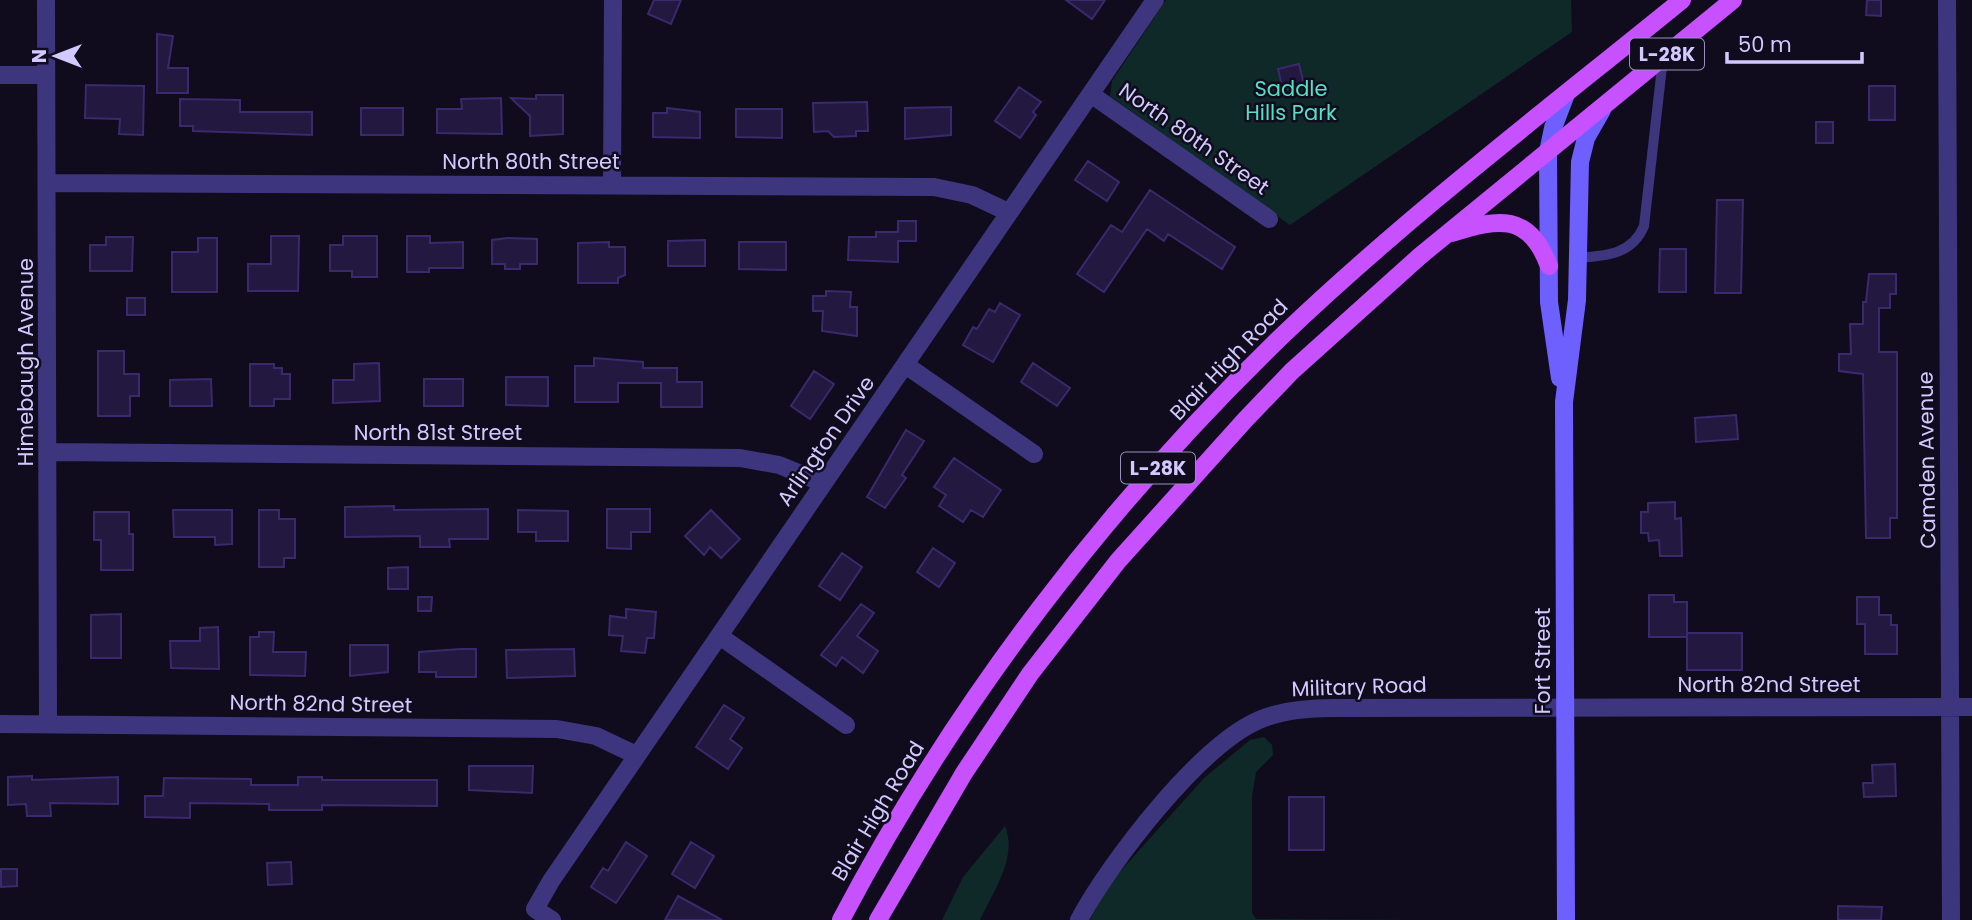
<svg xmlns="http://www.w3.org/2000/svg" width="1972" height="920" viewBox="0 0 1972 920" font-family="Poppins,sans-serif">
	<style>
		.green { fill: #0f2828 }
		.building { fill: #221840; stroke: #3a296c; stroke-width: 2 }
		.lines { fill: none; stroke-linecap: round; stroke-linejoin: round }
		.service { stroke: #3d367e; stroke-width: 10 }
		.minor { stroke: #3d367e; stroke-width: 18 }
		.secondary { stroke: #6d60ff; stroke-width: 18 }
		.primary { stroke: #c750ff; stroke-width: 18 }
		.labels { text-anchor: middle; stroke-width: 5; stroke-linejoin: round; paint-order: stroke }
		.shield { fill: #100c1e; stroke: #9890bc; stroke-width: 2 }
		.shield-label { font-size: 19px; font-weight: bold; fill: #d2c9ff }
		.park-label { font-size: 21px; fill: #54e0c4; stroke: #100c1e }
		.street-label { font-size: 21px; fill: #d2c9ff; stroke: #100c1e }
	</style>
	<rect width="100%" height="100%" fill="#100c1e"/>
	<path class="green" d="M1166 0H1571L1572 32 1290 225 1110 96 1112 81Z
		M1264 737 1272 745 1273 755 1256 772 1252 797V913L1256 919 1416 920H1090L1108 885 1204 778 1250 740Z
		M1005 826C1018 857 993 892 980 920H942L963 877Z"/>
	<path class="building" d="M654 0H681L671 24 648 14Z
		M1066 0H1105L1092 19Z
		M1867 0H1881V16L1866 15Z
		M157 34 173 36 168 68H188V93H157Z
		M1299 64 1304 85 1283 90 1278 69Z
		M86 85 144 86 143 135 119 134 120 119 85 118Z
		M1869 86H1895V120H1869Z
		M1019 87 1041 102 1033 112 1036 115 1020 138 995 121Z
		M536 95H563V134L530 136V116L511 98 536 99Z
		M501 98 502 134 437 133V109H462L461 99Z
		M180 99 240 100V112H312V135L193 131V126H180Z
		M867 102 868 131H856V136L834 137 828 131 814 132 813 103Z
		M951 107V135L905 139V108Z
		M361 108H403V135H361Z
		M667 108 700 112V138L653 137V113H667Z
		M736 109H782V138L736 137Z
		M1816 122H1833V143H1816Z
		M1088 161 1119 182 1107 201 1075 180Z
		M1150 190 1235 247 1222 269 1168 234 1164 241 1147 229 1104 292 1077 274 1111 225 1122 232Z
		M1717 200H1743L1741 293H1715Z
		M898 221H916V241H898V262L848 260 849 237H876V232H898Z
		M271 236H299L298 291H248V264H271Z
		M343 236H377V277H352V271H330V245H343Z
		M407 236H430V243L463 242V268H429V272H407Z
		M106 237H133L132 271H90V245H106Z
		M198 238H217V292H172V252H198Z
		M508 238 537 239V264H520V269H505V264H492V240Z
		M705 240V266H668V241Z
		M609 242V247H625V275L618 278V283H578V243Z
		M739 242H786V270L739 269Z
		M1660 249H1686V292H1659Z
		M1869 274H1896V294H1890V308H1879V352H1897V518H1890V538H1866L1863 374 1839 371V354H1851L1850 324H1863V302H1866Z
		M826 291 851 292 850 307H857V336L822 331 823 311H813V296H826Z
		M127 298H145V315H127Z
		M1000 303 1020 315 993 362 963 345 973 327 977 329 989 309 995 312Z
		M98 351H124V374H139V396H130V416H98Z
		M594 358 643 362V368H677V382H702V407H661V383H618V402H575V366H594Z
		M379 363 380 401 333 403V380H354V364Z
		M1033 363 1070 388 1057 406 1021 382Z
		M250 364H274V368H282V374H290V399H274V406H250Z
		M814 371 834 384 810 419 791 406Z
		M506 377H548V406L506 405Z
		M211 379 212 406H170V380Z
		M424 379H463V406H424Z
		M1736 415 1738 439 1696 442 1695 418Z
		M906 430 924 441 902 475 906 478 885 508 867 497Z
		M954 458 1001 490 983 517 971 510 963 522 939 506 946 495 934 487Z
		M1675 502V519L1681 518 1682 556H1660L1659 540 1649 541 1648 533H1641V512H1648V503Z
		M394 506V510L488 509V539H449L450 547H420V536L345 537V507Z
		M607 509H650V532H631V549L607 548Z
		M173 510H232V544L215 545V537H174Z
		M259 510H279V519H295V558H284V567H259Z
		M518 510 568 511V541H536V532H518Z
		M711 510 740 539 721 558 710 547 704 555 685 536Z
		M94 512H129V534H133V570H101V540H94Z
		M933 548 955 563 939 587 917 572Z
		M842 553 862 567 840 600 819 586Z
		M408 567V589H388V568Z
		M1649 595H1674V602H1687V637H1649Z
		M418 597H432L431 611H418Z
		M1857 597H1879V615H1891V625H1897V654H1865V624H1857Z
		M861 604 874 613 857 636 878 651 863 673 842 657 836 666 821 655Z
		M626 609 656 612 654 638H647L645 653 621 651 623 636 609 635 610 616 626 618Z
		M121 614V658H91V615Z
		M218 627 219 669 171 668 170 641H200V628Z
		M259 632H274L273 652H306L305 676 250 675V637H259Z
		M1687 633H1742V670H1687Z
		M350 645H388V672L350 676Z
		M461 649H476V677H436V672H419V652Z
		M574 649 575 676 507 678 506 650Z
		M724 705 744 718 730 739 742 748 728 769 696 747Z
		M1895 764 1896 796 1864 797 1863 783H1873L1872 765Z
		M469 766H533L532 793 469 790Z
		M32 776V780L118 777V804L50 803 51 816H27L26 804 8 805V777Z
		M298 777H322V780H437V806L322 805V810H269V804L190 803V818L145 817V796H163L164 778 251 779V785H298Z
		M1289 797H1324V850H1289Z
		M626 842 647 856 616 903 591 887 603 868 608 871Z
		M691 842 714 856 695 888 672 874Z
		M291 862 292 884 268 885 267 863Z
		M1 869H17V886L1 887Z
		M678 896 722 920H665Z
		M1838 906 1882 907 1881 920H1838Z"/>
	<g class="lines">
		<path class="service" d="M1577 258C1605 256 1632 255 1644 226L1663 58"/>
		<path class="minor" d="M46 0 48 724
			M1947 0 1951 920
			M0 75H46
			M1092 95 1269 219
			M48 183 934 187 972 195 1008 212
			M612 185 613 0
			M907 366 1034 454
			M49 452 740 458 779 465 823 483
			M721 637 846 725
			M0 724 557 729 596 736 636 755
			M552 920 535 909 551 881 1155 0
			M1079 920C1110 862 1199 746 1259 720 1282 710 1308 708 1333 708L1972 707"/>
		<path class="secondary" d="M1560 378 1549 302 1548 152 1553 128 1566 94
			M1566 920 1564 402 1577 300 1580 162 1586 138 1602 110"/>
		<path class="primary" d="M1452 233C1499 218 1529 213 1549 266
			M841 920C955 703 1108 503 1285 333 1410 214 1548 109 1682 0
			M878 920 964 773 1030 674 1118 561 1245 420 1292 371 1420 256 1733 0"/>
	</g>
	<g class="labels">
		<g class="shield">
			<rect x="1630" y="38.5" width="74" height="31" rx="5"/>
			<rect x="1121" y="452.5" width="74" height="31" rx="5"/>
		</g>
		<g class="shield-label">
			<text x="1667" y="61">L-28K</text>
			<text x="1158" y="475">L-28K</text>
		</g>
		<g class="park-label">
			<text x="1291" y="96">Saddle<tspan x="1291" dy="24">Hills Park</tspan></text>
		</g>
		<g class="street-label">
			<text transform="translate(1194 139) rotate(35)" y="7">North 80th Street</text>
			<text x="531" y="169">North 80th Street</text>
			<text transform="translate(1229 360) rotate(-46)" y="7">Blair High Road</text>
			<text transform="translate(26 362) rotate(-90)" y="7">Himebaugh Avenue</text>
			<text x="438" y="440">North 81st Street</text>
			<text transform="translate(826 441) rotate(-55)" y="7">Arlington Drive</text>
			<text transform="translate(1927 460) rotate(-91)" y="7">Camden Avenue</text>
			<text transform="translate(1543 661) rotate(-90)" y="7">Fort Street</text>
			<text x="1769" y="692">North 82nd Street</text>
			<text transform="translate(1359 687) rotate(-2)" y="7">Military Road</text>
			<text transform="translate(321 704) rotate(1)" y="7">North 82nd Street</text>
			<text transform="translate(878 811) rotate(-59)" y="7">Blair High Road</text>
		</g>
	</g>
	<g transform="translate(56 56) rotate(270)" stroke="#100c1e" stroke-width="5" paint-order="stroke">
	<path d="M0-5L12 26L0 18L-12 26Z" fill="#d2c9ff"/>
	<text y="-10" font-size="19" font-weight="bold" text-anchor="middle" fill="#d2c9ff">N</text>
	</g>
	<path d="M1727 52v10h135v-10" fill="none" stroke="#d2c9ff" stroke-width="3.5"/>
	<text x="1738" y="52" font-size="21" fill="#d2c9ff" stroke="#100c1e" stroke-width="5" paint-order="stroke">50 m</text>
</svg>
